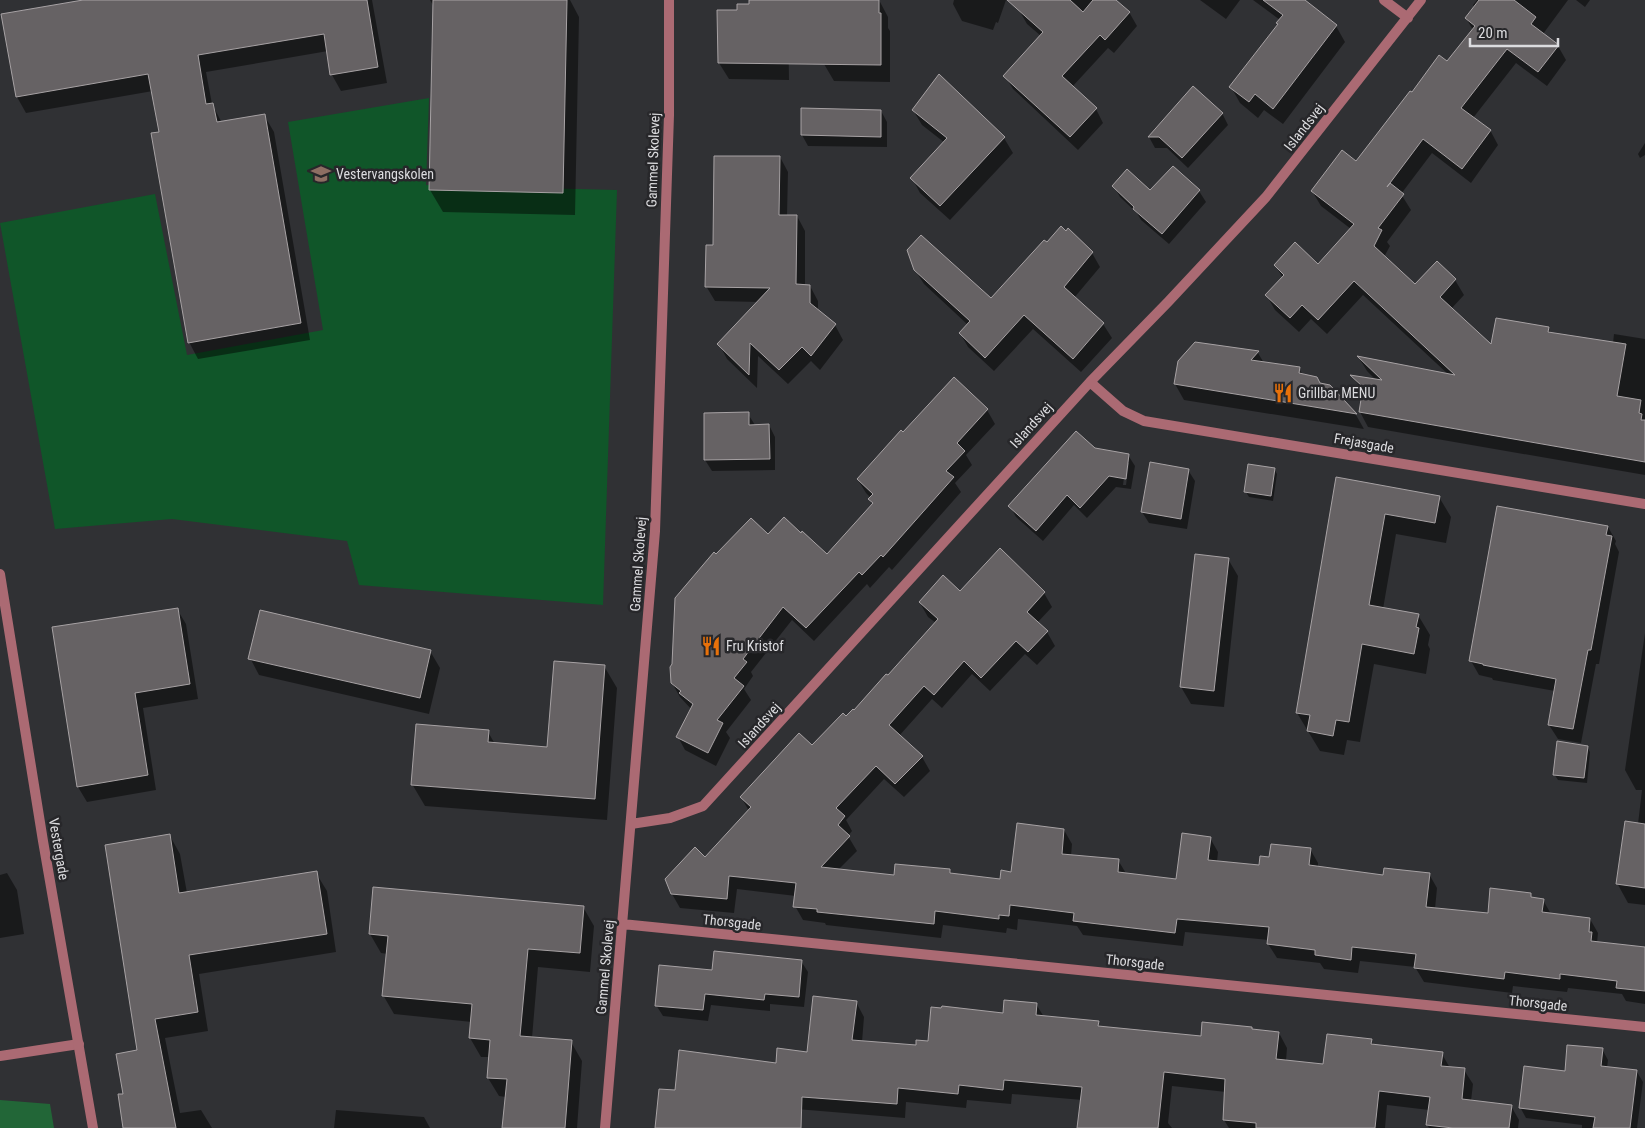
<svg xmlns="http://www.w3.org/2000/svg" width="1645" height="1128" viewBox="0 0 1645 1128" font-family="'Roboto Condensed',sans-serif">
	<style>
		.green { fill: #105629 }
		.forest { fill: #226637 }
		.shadow { fill: #0007; fill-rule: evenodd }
		.building { fill: #666264; stroke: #a7a2a4 }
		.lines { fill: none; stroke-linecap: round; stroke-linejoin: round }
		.service { stroke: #ab6a73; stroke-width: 10 }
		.minor { stroke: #ab6a73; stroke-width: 10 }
		.tertiary { stroke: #ab6a73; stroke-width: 10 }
		.labels { text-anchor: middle; stroke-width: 5; stroke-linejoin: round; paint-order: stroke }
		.street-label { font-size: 14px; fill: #dcdcdf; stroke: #27272a }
		.poi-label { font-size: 14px; fill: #dcdcdf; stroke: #27272a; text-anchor: start }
	</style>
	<rect width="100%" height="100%" fill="#303134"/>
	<path class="green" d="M429 98 426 185 617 190 603 605 359 585 347 541 172 519 55 529 0 223 155 194 187 355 323 330 288 122Z"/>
	<path class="forest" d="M0 1100 50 1104 54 1128H0Z"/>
	<path class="shadow" d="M90 0H372L387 83 341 91 332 75 328 51 206 72 212 104 222 123 264 115 274 132 310 340 198 359 189 342 160 133 153 91 26 113 17 97Z
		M430 0H570L579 17 575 215 443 212 430 190 434 7Z
		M750 0H782L788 11 789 80 729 79 719 63 738 11 750 6Z
		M824 0H879L888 17V28L890 31V82L834 81 824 64Z
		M954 0H1006L998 23 996 22 993 30 962 21 953 4Z
		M1029 0H1114L1129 12 1137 26 1114 53 1108 48 1072 87 1096 109 1103 123 1078 150 1013 89 1005 76 1041 36 1027 24 1019 10Z
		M1200 0H1240L1226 19Z
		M1253 0H1303L1336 26 1345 42 1283 124 1264 110 1258 118 1240 103 1231 87 1279 25 1280 20Z
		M1477 0H1568L1543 34 1558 46 1566 60 1547 86 1516 63 1473 118 1490 130 1498 145 1471 183 1432 153 1401 194 1411 210 1387 242 1390 246 1384 257 1415 286 1437 263 1455 280 1464 295 1451 309 1492 346 1548 328 1551 334 1613 343 1614 334 1645 339V475L1368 427 1360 412 1364 393 1353 377 1377 381 1367 371 1359 358 1450 376 1363 295 1327 334 1311 319 1299 332 1275 310 1267 296 1283 278 1275 265 1318 266 1351 229 1321 206 1312 191 1356 163 1412 94 1447 63 1473 30 1466 18 1474 8 1473 5Z
		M1576 0H1590L1585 7Z
		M1193 88 1222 113 1228 125 1188 168 1167 148H1155L1149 137Z
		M913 110 1004 138 1013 153 950 220 920 193 912 178 945 143 922 125Z
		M881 111 887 122V147L808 146 802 135Z
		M1645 143V155L1640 158 1638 154Z
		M780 157 788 172 787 216H797L805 231V286H810L818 301V311L835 325 843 340 820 370 811 361 788 384 758 356 757 388 727 359 719 344 759 302 715 301 706 286 714 246Z
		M1173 168 1199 191 1206 202 1169 244 1141 220 1137 213 1120 197 1114 186 1150 192Z
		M1092 253 1100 267 1074 298 1103 324 1112 338 1081 372 1033 329 994 371 968 347 960 333 968 325 924 284 915 270 991 300Z
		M1195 343 1258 353 1264 363 1299 369 1303 375 1320 384 1329 386 1356 415 1364 429 1184 400 1175 384Z
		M954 379 987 410 995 424 966 455 972 465 955 483 961 492 892 570 889 567 870 588 867 584 814 641 792 620 751 672 753 676 744 689 751 700 726 732 730 738 716 766 685 750 678 737 692 710 680 697 672 683 716 555 768 536 827 556 873 505 869 499 871 498 866 493 858 480Z
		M748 414 755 425H769L775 437V470L712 471 705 460Z
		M1094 449 1128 455 1135 466 1131 489 1116 487 1087 518 1074 505 1043 541 1016 517 1010 506ZM1126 463H1129L1126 485H1123Z
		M1274 469 1277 474 1273 501 1249 497 1246 492Z
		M1188 470 1195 481 1187 529 1149 523 1142 512Z
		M1337 479 1439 497 1451 517 1446 543 1396 534 1383 609 1418 615 1430 635 1428 645 1430 649 1426 674 1374 664 1360 742 1347 740 1344 755 1320 751 1297 713Z
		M1608 527 1616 541 1615 544 1619 552 1599 664H1596L1581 743 1558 739 1549 725 1555 691 1493 680 1492 678 1479 675 1471 661Z
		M1228 559 1238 576 1224 707 1191 704 1181 687Z
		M961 593H1044L1052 607 1037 623 1047 632 1055 646 1037 665 1025 654 990 691 972 674 942 708 932 699 899 736 922 757 930 771 904 797 884 779 846 820 852 831 848 836 857 851 838 870 895 876 950 870 952 874 1001 880 1012 873 1064 830 1072 844 1071 856 1118 860 1127 875 1177 881 1210 838 1218 852 1217 862 1260 866 1270 859 1310 849 1318 863V867L1385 876 1429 874 1437 888 1435 909 1489 914 1530 894 1533 899 1543 900 1551 914 1590 919 1598 933 1597 943 1645 949V1004L1626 1001 1622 994 1568 988 1567 992 1513 986 1512 993 1424 982 1415 967 1360 961 1358 973 1324 969 1320 963 1277 958 1268 944 1269 940 1185 932 1183 946 1083 935 1077 926 1018 919 1017 930 1007 928 1006 933 943 925 941 938 826 925 825 923 803 920 795 906 796 896 737 889 734 913 680 908 672 894 749 811 741 797 812 747 854 712 888 677 936 623 928 617 920 603Z
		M177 609 186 624 198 699 143 708 156 790 87 802 78 787Z
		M1645 633V905L1628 903 1617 883 1638 824 1642 790H1636L1625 770Z
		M430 651 440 668 429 714 259 675 250 658Z
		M604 666 617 688 607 820 425 806 412 784 488 732 495 744 548 748Z
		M1587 747 1590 752 1587 783 1558 780 1554 774Z
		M170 836 180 854 187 893 316 873 327 891 336 952 199 974 208 1031 165 1038 180 1113 201 1110 212 1128H124L125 1095 139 1051Z
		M7 873 17 890 24 934 0 938V875Z
		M583 907 594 926 590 972 538 967 532 1038 571 1042 582 1061 577 1128H504L506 1097 499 1096 488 1078 490 1057H481L470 1038 472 1022 394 1014 383 995 388 954 381 953 370 934Z
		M801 961 808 972 804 1007 770 1004V1011L711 1005 708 1021 663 1016 656 1005 713 972Z
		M856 1002 864 1017 862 1042 917 1047 1004 1014 1036 1004 1044 1017 1098 1022 1100 1027 1202 1038 1253 1031 1279 1033 1287 1048 1286 1061 1324 1065 1371 1040 1374 1046 1442 1054 1450 1068 1464 1070 1473 1084 1471 1101 1511 1106 1519 1120 1518 1128H1429L1427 1125 1429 1110 1387 1105 1385 1128H1229L1224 1120 1226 1092 1172 1086 1168 1123 1172 1128H1078L1082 1100 1012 1094 1011 1104 967 1100 966 1108 906 1102 905 1118 784 1108 779 1128H656L676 1092 777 1064 808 1053Z
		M1602 1049 1608 1060 1607 1068 1637 1072 1643 1082 1637 1128H1582V1125L1526 1118 1520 1107 1566 1072Z
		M336 1110 424 1117 430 1128H334Z"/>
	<path class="building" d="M83 0H367L378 67 330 75 324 34 198 55 206 104 213 103 217 122 265 114 301 323 188 343 151 133 159 132 148 74 16 97 1 14Z
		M433 0H567L563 193 429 190Z
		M749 0H879V13H881V65L718 63 717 10H737V4H749Z
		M1007 0H1070L1083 12 1093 0H1116L1130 12 1105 40 1100 35 1062 76 1097 108 1070 137 1003 76 1043 32Z
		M1263 0H1305L1337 25 1273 109 1255 94 1249 102 1229 87 1278 24 1276 23 1283 15Z
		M1479 0H1514L1536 17 1531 24 1559 45 1538 72 1507 49 1461 108 1491 130 1462 169 1423 139 1387 187 1390 183 1404 194 1378 228 1382 230 1374 246 1415 284 1437 261 1456 279 1440 297 1491 344 1496 318 1549 327 1548 332 1626 344 1617 396 1641 400 1639 413 1642 414 1641 420H1645V462L1359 412 1363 387 1350 375 1382 380 1357 356 1455 375 1354 281 1318 320 1302 305 1290 318 1265 295 1284 275 1274 265 1295 242 1318 264 1354 224 1311 191 1342 150 1356 161 1410 91 1412 92 1439 55 1447 61 1475 26 1465 18Z
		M939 74 1005 137 940 206 910 178 947 138 912 110Z
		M1193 86 1223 113 1182 158 1159 137H1148Z
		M801 108 881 110V137L801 135Z
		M714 156H780L779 215H797L796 284 810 285V303L836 324 811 356 802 347 779 370 750 343 749 375 717 344 770 288 705 287 706 245H713Z
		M1173 166 1200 190 1162 234 1133 209 1134 207 1112 186 1127 169 1150 190Z
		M1061 226 1066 231 1068 228 1093 252 1064 287 1104 323 1073 359 1024 315 985 358 959 333 970 321 914 270 907 250 921 235 991 298 1044 240 1047 242Z
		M1195 342 1259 351 1251 360 1300 367 1299 373 1317 377 1320 383 1330 385 1357 414 1174 384 1178 361Z
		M954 377 988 409 957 443 965 451 946 471 954 477 883 557 881 555 862 575 859 572 806 628 783 607 743 659 747 662 734 678 744 686 717 720 723 723 708 753 676 737 693 704 679 693 681 691 671 683 670 667 672 664 675 598 714 552 716 554 751 518 768 534 784 517 801 533 802 531 827 554 873 503 868 499 873 494 857 479 901 430 903 432Z
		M749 412V425L769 424 770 459 704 460V413Z
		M1076 431 1095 448 1129 454 1126 479 1109 476 1080 508 1067 495 1036 531 1008 506Z
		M1150 462 1189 469 1181 519 1141 512Z
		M1248 464 1275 468 1271 496 1244 492Z
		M1336 477 1440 496 1435 523 1385 514 1369 605 1419 614 1416 627 1419 628 1414 654 1362 644 1349 722 1336 720 1333 736 1307 731 1310 715 1296 713Z
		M1497 506 1608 526 1606 535 1612 536 1591 650H1588L1573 729 1548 725 1556 679 1483 665V664L1469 661Z
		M1000 548 1045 592 1027 612 1048 631 1028 652 1016 641 981 678 964 661 934 695 924 686 889 725 923 756 895 784 876 766 836 808 845 816 838 825 850 836 821 867 894 875 895 864 950 869V873L1000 879 1001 870 1011 872 1017 823 1064 829 1062 854 1119 859 1118 872 1176 879 1182 833 1211 837 1208 860 1259 865 1260 856 1269 857 1271 844 1311 848 1309 865 1383 875 1384 868 1430 873 1426 907 1488 913 1490 888 1531 893V897L1544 899 1542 912 1590 918 1589 932H1592L1591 941 1645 947V991L1616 988 1617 981 1560 974V979L1505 972 1504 979 1414 968 1416 954 1352 947 1351 960 1315 955V950L1267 944 1269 927 1177 919 1175 933 1073 921 1074 913 1010 905 1009 916 999 915V919L935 911 934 924 817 912V909L793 907 796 883 729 876 727 899 671 894 665 879 695 847 705 857 751 807 740 797 799 733 812 745 843 713 846 716 853 709 854 710 886 674 888 675 938 619 919 602 943 575 960 591Z
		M1195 554 1229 558 1214 691 1180 687Z
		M178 608 190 684 135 693 148 775 77 787 52 627Z
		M260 610 431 650 420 698 248 659Z
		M554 661 605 665 595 799 411 785 416 724 489 730 488 742 547 747Z
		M1557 741 1588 746 1584 778 1553 775Z
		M1625 821 1645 824V888L1616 884Z
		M170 834 179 893 317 871 327 934 189 955 198 1012 155 1019 176 1128H123L118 1094H123L116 1054 137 1050 105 845Z
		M373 887 584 906 580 953 528 949 520 1036 572 1040 565 1128H502L507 1079 487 1078 490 1040 469 1038 472 1004 382 996 388 936 369 934Z
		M714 951 802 960 799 997 765 994 764 1000 705 994 703 1010 655 1006 659 965 712 970Z
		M813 996 857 1001 852 1040 916 1045V1040L928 1041 931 1007 941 1008 942 1006 1003 1013 1004 1000 1037 1003 1036 1015 1099 1021 1098 1026 1201 1036 1202 1022 1252 1027V1029L1279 1032 1276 1059 1323 1064 1327 1034 1372 1039 1371 1044 1443 1052 1441 1066 1465 1068 1462 1099 1512 1105 1509 1128H1453L1426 1125 1430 1097 1379 1091 1375 1128H1256V1123L1223 1120 1225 1079 1164 1072 1158 1128H1077L1082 1087 1004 1080 1003 1090 959 1085 958 1094 898 1088 897 1104 802 1097 801 1128H655L659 1089 675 1090 679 1050 776 1063 777 1048 807 1052Z
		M1567 1045 1603 1048 1601 1066 1637 1070 1630 1128H1593L1595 1117 1519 1108 1524 1066 1565 1071Z"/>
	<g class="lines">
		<path class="service" d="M0 1056 79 1044"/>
		<path class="minor" d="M1384 0 1408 18
			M1090 382 1123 411 1144 421 1645 504
			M631 824 670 818 703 806 1090 382 1168 302 1266 197 1421 0
			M622 924 1645 1027
			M605 1128 655 531 669 115V0"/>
		<path class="tertiary" d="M0 574 43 841 93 1128"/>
	</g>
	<defs>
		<symbol id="school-bare" viewBox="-9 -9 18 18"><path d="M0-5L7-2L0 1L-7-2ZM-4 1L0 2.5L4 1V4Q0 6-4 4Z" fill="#8d6e63" stroke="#27272a" stroke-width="2.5" paint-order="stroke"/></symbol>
		<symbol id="restaurant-bare" viewBox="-9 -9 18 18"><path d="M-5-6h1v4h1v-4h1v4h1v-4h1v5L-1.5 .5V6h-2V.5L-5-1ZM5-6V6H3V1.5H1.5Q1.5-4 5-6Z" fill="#e8710a" stroke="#27272a" stroke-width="2.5" paint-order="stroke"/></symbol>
	</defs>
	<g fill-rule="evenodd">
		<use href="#school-bare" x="307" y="160" width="28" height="28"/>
		<use href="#restaurant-bare" x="1269" y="379" width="28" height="28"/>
		<use href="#restaurant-bare" x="697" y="632" width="28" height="28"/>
	</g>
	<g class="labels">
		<g class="street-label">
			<text transform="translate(1304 127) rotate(-52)" y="5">Islandsvej</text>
			<text transform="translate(653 160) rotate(-88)" y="5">Gammel Skolevej</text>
			<text transform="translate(1031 425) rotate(-48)" y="5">Islandsvej</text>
			<text transform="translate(1364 443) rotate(10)" y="5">Frejasgade</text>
			<text transform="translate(638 564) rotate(-86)" y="5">Gammel Skolevej</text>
			<text transform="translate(759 725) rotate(-48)" y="5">Islandsvej</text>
			<text transform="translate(59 849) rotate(80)" y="5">Vestergade</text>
			<text transform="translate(732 922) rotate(6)" y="5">Thorsgade</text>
			<text transform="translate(1135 962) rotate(6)" y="5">Thorsgade</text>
			<text transform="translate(605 967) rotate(-85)" y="5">Gammel Skolevej</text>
			<text transform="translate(1538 1003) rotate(6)" y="5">Thorsgade</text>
		</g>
		<g class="poi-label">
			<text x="336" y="179">Vestervangskolen</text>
			<text x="1298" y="398">Grillbar MENU</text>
			<text x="726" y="651">Fru Kristof</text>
		</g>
	</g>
	<path d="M1470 38v8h88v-8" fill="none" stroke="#dcdcdf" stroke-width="2.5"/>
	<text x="1478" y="38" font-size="15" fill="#dcdcdf" stroke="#27272a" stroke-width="4" paint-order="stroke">20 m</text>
</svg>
